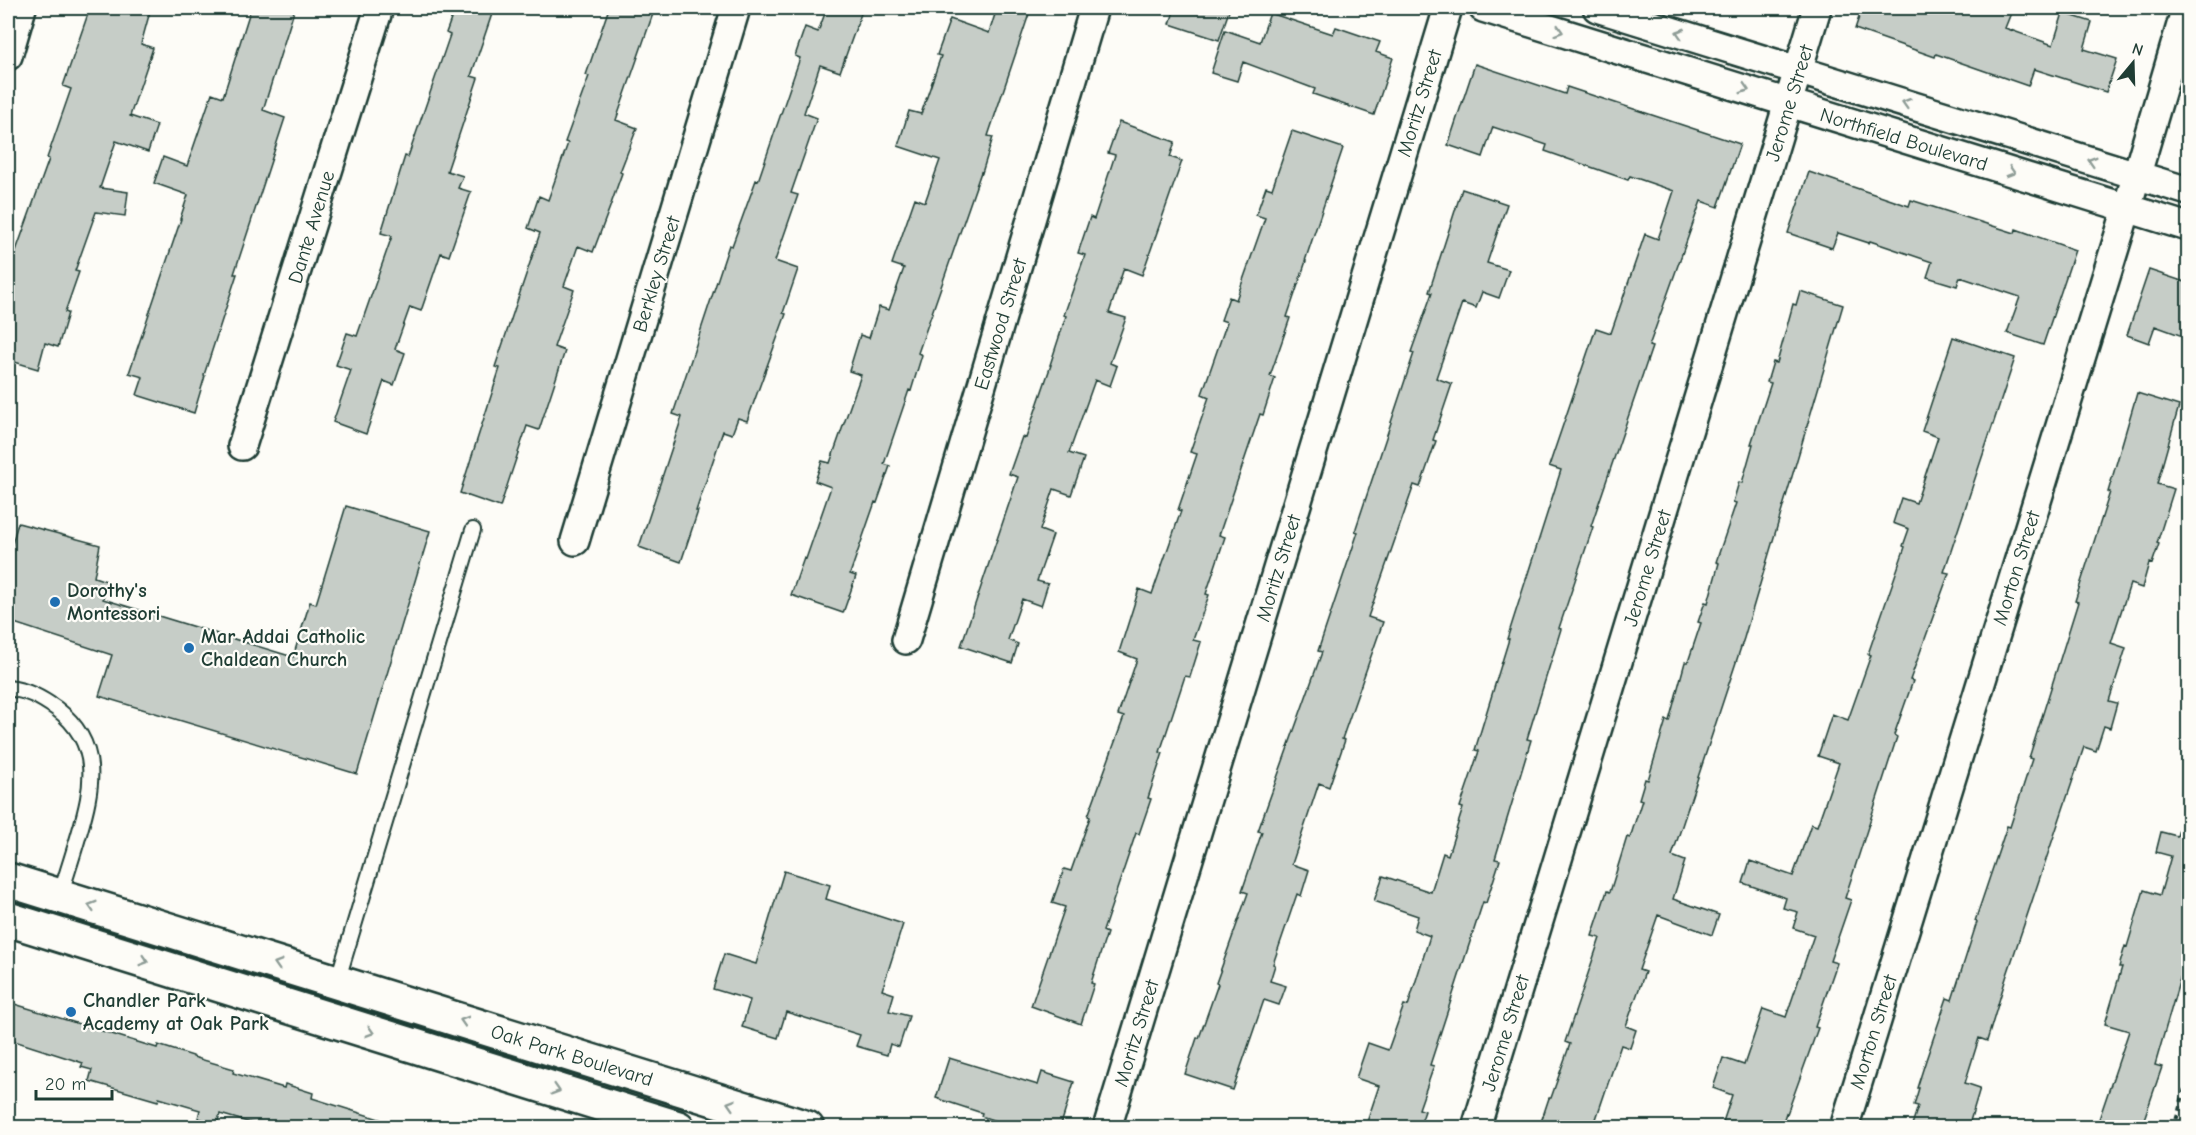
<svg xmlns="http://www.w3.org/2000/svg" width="2196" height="1135" viewBox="0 0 2196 1135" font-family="'Comic Neue',sans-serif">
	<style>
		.building { fill: #c6cdc7; stroke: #1f3d34; stroke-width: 1.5 }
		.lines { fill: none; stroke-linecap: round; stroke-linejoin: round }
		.service-casing { stroke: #1f3d34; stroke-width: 18 }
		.minor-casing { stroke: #1f3d34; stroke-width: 32 }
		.tertiary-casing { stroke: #1f3d34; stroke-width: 38 }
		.path { stroke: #1f3d34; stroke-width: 4; stroke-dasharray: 4.5 4.5; stroke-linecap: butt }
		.service { stroke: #fdfcf7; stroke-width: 14 }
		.minor { stroke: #fdfcf7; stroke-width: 27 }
		.tertiary { stroke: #fdfcf7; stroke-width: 33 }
		.oneway { stroke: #8e9c96 }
		.poi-dot { fill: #1f6fb2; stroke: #fdfcf7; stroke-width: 2 }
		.labels { text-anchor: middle; stroke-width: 4.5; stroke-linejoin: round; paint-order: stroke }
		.street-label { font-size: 20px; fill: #1f3d34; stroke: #fdfcf7 }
		.poi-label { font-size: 20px; font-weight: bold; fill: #1f3d34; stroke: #fdfcf7; text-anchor: start }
	</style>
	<rect width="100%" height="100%" fill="#fdfcf7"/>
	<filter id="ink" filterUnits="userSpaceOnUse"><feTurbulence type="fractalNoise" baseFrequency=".0167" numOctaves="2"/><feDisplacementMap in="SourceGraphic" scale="12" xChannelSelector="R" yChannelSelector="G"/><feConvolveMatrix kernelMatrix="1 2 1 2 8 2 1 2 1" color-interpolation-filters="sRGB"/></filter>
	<g filter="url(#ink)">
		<path class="building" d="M90 8H151L141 44 153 48 130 116 157 125 148 152 116 141 100 188 128 192 125 216 96 212 75 271 79 272 65 312 68 313 58 347 45 343 38 369 8 360V273L49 159 47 158 71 89 63 86Z
			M251 8H295L263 110 285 118 234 274H237L204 375 205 376 194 413 137 395 143 377 129 373 181 219H180L188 195 154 183 163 157 187 166 212 93 223 97Z
			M455 8H494L471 76 478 78 447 171 463 176 458 188 471 192 449 256 441 253 421 311 410 307 395 349 405 353 394 385 384 381 366 434 333 422 351 370 336 365 347 333 357 336 392 236 381 233 405 156 408 157 450 35 446 33Z
			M609 8H655L616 120 637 128 620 172 622 173 610 207 593 252 578 246 564 286 574 290 554 347 565 351 539 430 527 426 500 507 460 493 500 368 495 367 540 233 528 228 539 196 548 200 568 143 565 142 589 76 586 75Z
			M827 8H863L840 72 820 65 804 113 817 118 791 193 798 195 775 261 798 269 783 313 786 314 747 421 738 418 732 434 723 431 696 511H698L681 562 639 547 682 417 673 414 729 245 732 246 756 180 758 181 800 58 795 56 805 27 818 32Z
			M997 8H1031L988 136 993 137 982 173 981 172 918 353 922 355 911 391 909 390 884 464 890 466 877 503 875 502 850 574 856 576 843 613 791 595 804 558 806 559 831 487 815 481 822 461 830 463 861 375 849 371 860 335 869 338 879 307 889 310 904 268 892 264 915 198 925 202 940 160 898 146 909 111 921 114 941 56 937 55 950 19 989 33Z
			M1175 8H1230L1219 40 1170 24Z
			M1862 8H2013L2005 28 2053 45 2063 13 2092 22 2084 49 2117 59 2106 92 2034 69 2028 86 1936 54 1935 57 1855 29Z
			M1270 13 1333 34 1336 27 1380 42 1376 52 1393 58 1374 115 1313 94 1315 89 1243 62 1237 81 1211 73 1225 30 1260 42Z
			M1475 64 1565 94 1567 87 1740 144 1718 207 1701 201 1649 346 1652 347 1591 526 1593 527 1559 628 1561 629 1527 739 1531 740 1495 859 1500 860 1486 903 1483 902 1430 1065 1434 1066 1419 1109 1425 1111 1419 1128H1365L1379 1086 1356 1078 1368 1043 1388 1050 1404 1005 1408 1006 1430 936 1414 930 1418 916 1374 901 1383 876 1431 892 1443 853 1448 855 1463 808 1460 807 1479 751 1475 750 1509 639H1507L1561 470 1549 466 1596 328 1611 333 1645 234 1658 239 1674 191 1630 176 1628 180 1545 151 1547 145 1493 127 1483 157 1448 145Z
			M1119 122 1175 142 1170 157 1182 161 1142 275 1124 268 1109 313 1126 318 1110 363 1117 366 1110 386 1095 380 1069 453 1084 458 1071 495 1054 489 1040 530 1053 535 1037 581 1048 584 1041 606 1022 599 1008 640 1018 644 1012 663 961 646 1018 477 1009 474 1022 437 1026 438 1051 365H1050L1066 316 1064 315 1085 255 1078 253 1090 217 1094 219 1115 155 1108 153Z
			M1292 131 1343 148 1305 261H1306L1287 317 1290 318 1270 376 1275 378 1263 415 1260 414 1219 535 1225 537 1206 594 1209 595 1193 640 1201 642 1190 677 1185 676 1160 752 1163 753 1148 798 1151 799 1139 834 1136 833 1103 931 1107 933 1091 983 1094 984 1081 1024 1031 1006 1065 907 1052 903 1064 869 1071 871 1090 817 1088 816 1124 717 1118 715 1137 659 1119 652 1139 589 1152 594 1181 511 1178 510 1197 454 1190 452 1209 397 1202 394 1227 322 1221 320 1229 297 1236 300 1265 218 1256 215 1266 187 1272 189Z
			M1809 172 1909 206 1911 200 2015 233 2016 229 2075 250 2043 345 2007 333 2020 297 1960 277 1957 286 1927 277 1932 262 1870 241 1869 243 1838 233 1832 248 1788 233Z
			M1462 189 1507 204 1487 263 1509 270 1499 298 1482 292 1476 308 1462 303 1436 378 1452 384 1433 440 1436 441 1420 487 1414 485 1368 617 1383 622 1342 739 1345 740 1329 787 1319 783 1292 864 1309 870 1301 896 1297 894 1273 964 1275 965 1270 981 1286 986 1279 1005 1264 1000 1233 1090 1185 1074 1197 1038H1199L1218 984 1216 983 1248 893 1242 891 1262 832 1258 831 1322 652 1318 651 1358 532 1355 531 1414 353 1411 352 1432 293 1429 292Z
			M2149 270 2188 283V338L2155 326 2149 343 2127 335Z
			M1800 291 1843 305 1744 638 1672 856 1685 861 1673 899 1719 915 1712 935 1658 915 1639 970 1645 972 1626 1026 1636 1030 1630 1048 1621 1045 1593 1128H1539L1549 1098H1551L1570 1044 1565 1042 1600 938 1592 936 1607 891 1610 892 1627 837 1630 838 1642 800 1639 799 1645 779 1648 780 1666 720 1669 721 1685 662H1688L1701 623 1698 622 1705 602 1708 603 1719 563 1716 562 1736 503 1733 502 1739 482 1742 483 1753 444H1751L1771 383 1767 382 1773 362 1777 363 1793 304 1796 305Z
			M1953 337 2015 358 1944 572 1949 573 1910 680 1913 681 1894 735 1897 737 1845 898 1851 900 1830 961 1837 963 1815 1027 1818 1028 1787 1114 1786 1113 1781 1128H1721L1732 1095 1713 1088 1723 1058 1744 1065 1763 1009 1786 1017 1814 935 1793 928 1798 912 1783 908 1786 898 1743 883 1750 861 1793 876 1811 824 1817 826 1839 763 1818 756 1832 714 1848 720 1871 655 1868 654 1905 547 1903 546 1909 529 1893 523 1901 498 1916 503 1938 437 1922 431Z
			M2137 393 2179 406 2157 484 2174 489 2157 543 2159 544 2152 564 2149 563 2142 588 2130 584 2111 643 2126 648 2109 701 2117 703 2110 728 2104 726 2096 751 2084 747 2006 978 1987 1041 1979 1038 1965 1083 1980 1088 1968 1128H1911L1918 1106 1914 1105 1919 1088H1917L1926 1060 1947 998 1952 1000 1977 922 1975 921 2007 826 2010 827 2032 759 2029 758 2078 602 2075 601 2110 492H2108Z
			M346 506 430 531 357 774 99 696 112 655 8 621V558L18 523 100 545 94 577 109 582 103 599 293 657 310 602 316 604Z
			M2183 817 2188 818V951L2155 1065 2162 1067 2141 1128H2096L2129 1031 2105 1024 2122 967H2119L2125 946 2127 947 2144 890 2160 895 2171 856 2156 852 2161 832 2177 836Z
			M784 871 830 885 826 899 903 924 882 990 894 994 889 1011 909 1016 899 1047 890 1044 887 1055 856 1046 860 1035 786 1012 778 1038 742 1027 750 1000 713 989 724 954 756 964Z
			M8 1002 157 1048 158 1045 193 1056V1057L234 1069 233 1073 284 1088 285 1084 313 1093 312 1098 392 1123 391 1128H268L220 1114 217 1124 198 1118 200 1110 159 1098 158 1101 89 1081 92 1070 81 1067 83 1063 8 1039Z
			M949 1058 1038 1085 1042 1072 1074 1082 1060 1128H1016L981 1116 982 1113 936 1098Z"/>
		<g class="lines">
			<defs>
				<path id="service" d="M8 688C29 691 40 697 57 709 102 744 93 787 79 834 73 855 66 876 60 896
					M337 982 473 530"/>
				<path id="minor" d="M1483 8 2188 227
					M1597 8 2188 191
					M8 56 22 8
					M242 446 379 8
					M575 541 736 8
					M906 640 1094 8
					M1107 1128 1448 8
					M1476 1128 1817 8
					M1844 1128 2121 228 2186 8"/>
				<path id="tertiary" d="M8 880 807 1128
					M8 919 678 1128"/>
			</defs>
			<use href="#service" class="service-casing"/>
			<use href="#minor" class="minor-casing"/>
			<use href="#tertiary" class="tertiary-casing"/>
			<path class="path" d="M2174 1128 2188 1078"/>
			<use href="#service" class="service"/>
			<use href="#minor" class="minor"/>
			<use href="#tertiary" class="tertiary"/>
		</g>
		<defs><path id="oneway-chevron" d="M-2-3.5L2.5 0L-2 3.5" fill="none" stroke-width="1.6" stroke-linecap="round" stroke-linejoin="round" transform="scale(1.5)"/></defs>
		<g class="oneway">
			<use href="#oneway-chevron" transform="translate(1559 31) rotate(17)"/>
			<use href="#oneway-chevron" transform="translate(1680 33) rotate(-163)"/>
			<use href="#oneway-chevron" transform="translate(1745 89) rotate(17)"/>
			<use href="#oneway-chevron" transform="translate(1906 103) rotate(-163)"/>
			<use href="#oneway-chevron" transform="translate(2092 161) rotate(-163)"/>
			<use href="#oneway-chevron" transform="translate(2011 172) rotate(17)"/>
			<use href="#oneway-chevron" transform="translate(92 906) rotate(-163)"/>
			<use href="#oneway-chevron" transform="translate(144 961) rotate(17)"/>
			<use href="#oneway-chevron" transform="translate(278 964) rotate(-163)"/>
			<use href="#oneway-chevron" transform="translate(464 1021) rotate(-163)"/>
			<use href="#oneway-chevron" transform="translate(370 1032) rotate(17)"/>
			<use href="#oneway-chevron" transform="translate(556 1090) rotate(17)"/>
			<use href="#oneway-chevron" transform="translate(731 1104) rotate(-163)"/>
		</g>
	</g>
	<g class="poi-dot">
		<circle cx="55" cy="602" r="6"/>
		<circle cx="189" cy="648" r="6"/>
		<circle cx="71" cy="1012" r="6"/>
	</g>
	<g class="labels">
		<g class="street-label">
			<text transform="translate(1419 103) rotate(-73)" y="7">Moritz Street</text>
			<text transform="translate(1789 103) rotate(-73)" y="7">Jerome Street</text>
			<text transform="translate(1904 139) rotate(17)" y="7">Northfield Boulevard</text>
			<text transform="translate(311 227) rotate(-73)" y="7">Dante Avenue</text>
			<text transform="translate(656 274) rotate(-73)" y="7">Berkley Street</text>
			<text transform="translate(1000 324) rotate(-73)" y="7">Eastwood Street</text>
			<text transform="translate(1278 568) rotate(-73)" y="7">Moritz Street</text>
			<text transform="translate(1647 568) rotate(-73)" y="7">Jerome Street</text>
			<text transform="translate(2016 568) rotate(-73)" y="7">Morton Street</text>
			<text transform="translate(1873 1032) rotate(-73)" y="7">Morton Street</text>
			<text transform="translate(1136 1033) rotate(-73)" y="7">Moritz Street</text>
			<text transform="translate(1505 1033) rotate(-73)" y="7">Jerome Street</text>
			<text transform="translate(572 1055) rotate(17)" y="7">Oak Park Boulevard</text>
		</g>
		<g class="poi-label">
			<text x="67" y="597">Dorothy's<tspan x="67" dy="23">Montessori</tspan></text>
			<text x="201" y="643">Mar Addai Catholic<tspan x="201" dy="23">Chaldean Church</tspan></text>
			<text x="83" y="1007">Chandler Park<tspan x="83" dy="23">Academy at Oak Park</tspan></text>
		</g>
	</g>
	<rect width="2196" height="1135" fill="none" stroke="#fdfcf7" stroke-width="30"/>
	<rect x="15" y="15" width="2166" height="1105" fill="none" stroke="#1f3d34" stroke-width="2" filter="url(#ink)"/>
	<g transform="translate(2133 63) rotate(19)" stroke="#fdfcf7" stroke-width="4.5" paint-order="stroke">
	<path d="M0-4.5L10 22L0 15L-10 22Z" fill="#1f3d34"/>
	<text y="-9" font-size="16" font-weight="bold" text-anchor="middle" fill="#1f3d34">N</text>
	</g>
	<path d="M36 1090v9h76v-9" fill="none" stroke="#1f3d34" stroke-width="3"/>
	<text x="45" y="1090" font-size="18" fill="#1f3d34" stroke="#fdfcf7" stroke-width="4.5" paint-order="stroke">20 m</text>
</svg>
